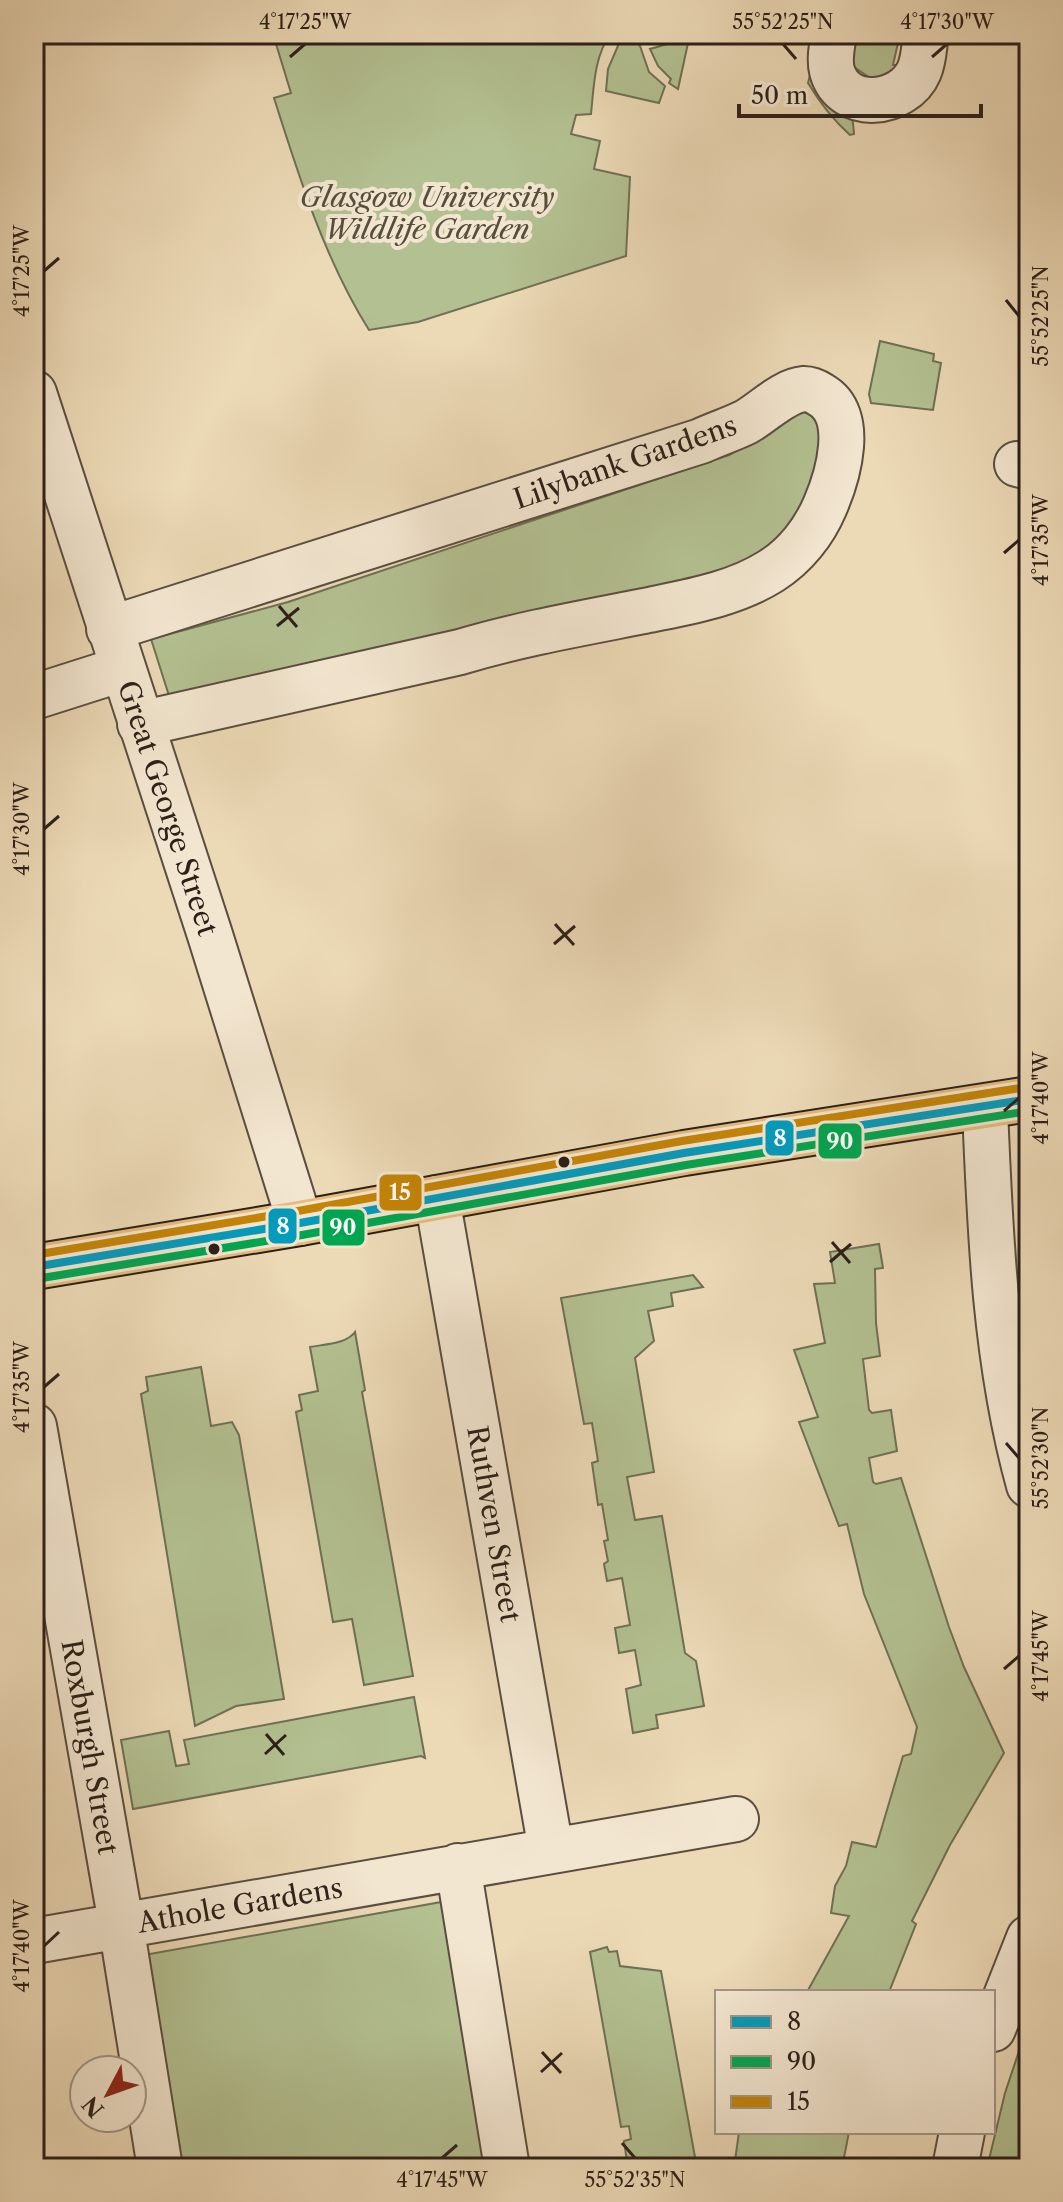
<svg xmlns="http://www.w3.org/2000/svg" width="1063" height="2202" viewBox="0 0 1063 2202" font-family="'Libre Caslon Text',serif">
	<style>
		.green { fill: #b3c091; stroke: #6f7055; stroke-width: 2 }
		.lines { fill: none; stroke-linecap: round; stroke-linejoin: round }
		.minor-casing { stroke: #5b4e40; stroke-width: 48 }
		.major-casing { stroke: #2b1f19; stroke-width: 48 }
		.minor { stroke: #f3e6d0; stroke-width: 44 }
		.major { stroke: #e6bc7b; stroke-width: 44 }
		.bus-1-casing { stroke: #f3e6d0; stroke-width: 14 }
		.bus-2-casing { stroke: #f3e6d0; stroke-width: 14 }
		.bus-3-casing { stroke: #f3e6d0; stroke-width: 14 }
		.bus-1 { stroke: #049bbc; stroke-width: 8 }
		.bus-2 { stroke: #00a651; stroke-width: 8 }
		.bus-3 { stroke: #c48406; stroke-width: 8 }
		.ticks { fill: none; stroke: #2b1f19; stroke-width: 3 }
		.bus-dot { fill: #2b1f19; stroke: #f3e6d0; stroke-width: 3 }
		.labels { text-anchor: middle; stroke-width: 8; stroke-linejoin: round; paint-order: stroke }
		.park-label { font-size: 28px; font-style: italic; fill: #544f3d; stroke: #f3e6d0 }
		.street-label { font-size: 28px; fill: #2b1f19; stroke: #f3e6d0 }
		.line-badge { stroke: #f3e6d0; stroke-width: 3 }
		.badge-label { font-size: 22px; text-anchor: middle; font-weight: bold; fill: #fff }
		.neatline { fill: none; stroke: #2b1f19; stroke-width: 3 }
		.ticks-label { font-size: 20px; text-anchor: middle; fill: #2b1f19 }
	</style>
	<rect width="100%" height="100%" fill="#ecd9b6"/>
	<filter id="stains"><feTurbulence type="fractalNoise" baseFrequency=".0025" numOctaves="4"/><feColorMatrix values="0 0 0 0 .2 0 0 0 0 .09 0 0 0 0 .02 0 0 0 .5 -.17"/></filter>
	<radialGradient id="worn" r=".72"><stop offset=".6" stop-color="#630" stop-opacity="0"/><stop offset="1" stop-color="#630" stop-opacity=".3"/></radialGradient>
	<path class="green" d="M273 34H345L347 42 371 34H559L562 39V34H610C594 58 594 86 591 114L576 115 571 134 600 141 594 169 630 177 626 256 418 322 369 330C325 260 299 177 274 98L291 93Z
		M623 34H629L640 46 649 72 665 86 659 103 606 91 608 69Z
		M681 34H690L678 89 669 83 671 79 658 66 650 49 671 43Z
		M849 34H900L893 65H899L897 73 865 87 867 76 854 67Z
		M813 63 852 114 854 134 850 135C832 119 820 103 808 83Z
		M880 341 934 354 933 361 941 363 933 410 871 403 869 394Z
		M802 411 812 412 821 421 823 474 792 537 736 573 171 702 151 639 288 602 729 455 777 428Z
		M879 1244 883 1268 875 1269 876 1323 880 1356 863 1359 869 1410 872 1413 891 1410 897 1451 869 1458 873 1482 876 1484 901 1478 949 1627 964 1667 1004 1753 950 1845 912 1921 916 1924 889 1992H807L849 1916 831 1913 835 1886 846 1866 852 1842 876 1847 903 1756 911 1754 917 1727 864 1594 847 1524 839 1526 799 1422 818 1417 794 1350 825 1343 814 1284 835 1283 830 1252Z
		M693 1275 703 1287 671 1293 673 1306 648 1311 654 1341 635 1358 654 1472 627 1477 635 1520 662 1516 685 1653 696 1661 704 1706 656 1715 658 1728 633 1733 626 1689 641 1685 635 1650 619 1653 615 1628 630 1625 622 1578 607 1581 604 1564 608 1561 604 1541 608 1540 602 1504 598 1505 592 1463 598 1461 592 1423 584 1424 561 1298Z
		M355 1332 365 1390 362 1392 413 1676 364 1685 352 1619 333 1622 296 1412 302 1410 299 1395 318 1391 310 1347C326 1344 346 1344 355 1332Z
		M201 1367 211 1426 232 1422 239 1435 284 1699 236 1706 195 1726 141 1394 148 1391 146 1377Z
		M414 1697 425 1758 421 1756 133 1809 121 1740 169 1731 176 1766 189 1764 184 1740Z
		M447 1901 491 2168H179L144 1955Z
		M607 1947 609 1952 617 1951 620 1966 661 1971 697 2168H636L635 2161 627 2162 624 2141 631 2139 629 2126 621 2127 590 1952Z
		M1029 2021V2168H987L1005 2093Z
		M34 2102 45 2168H34Z
		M739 2132H849L842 2168H734Z"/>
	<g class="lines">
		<defs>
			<path id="minor" d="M834 34C832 46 829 59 832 71 844 113 904 106 919 71 924 60 924 46 926 34
				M34 393 210 935 300 1223
				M1017 464 1029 467
				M109 629 701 441C716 434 732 429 746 422 764 412 783 391 804 389 811 389 815 391 821 395 856 415 838 476 825 506 814 532 795 556 771 571 733 595 687 602 644 611 583 623 520 634 460 652L140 724
				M34 697 122 669
				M985 1108C990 1233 995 1363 1029 1485
				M437 1198 551 1850
				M34 1426 118 1906 160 2168
				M458 1866 507 2168
				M34 1941 736 1819
				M993 2029 1029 1938
				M955 2168 962 2132"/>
			<path id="major" d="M34 1267 300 1223 684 1153 1029 1099"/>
		</defs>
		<use href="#minor" class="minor-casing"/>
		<use href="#major" class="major-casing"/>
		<use href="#minor" class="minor"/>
		<use href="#major" class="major"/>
		<defs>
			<path id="bus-1" d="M34 1267 300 1223 684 1153 1029 1099"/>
			<path id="bus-2" d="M36 1279 302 1235 686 1165 1029 1111"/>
			<path id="bus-3" d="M34 1255 298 1211 682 1141 1027 1087"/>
		</defs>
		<use href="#bus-1" class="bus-1-casing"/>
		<use href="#bus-2" class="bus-2-casing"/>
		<use href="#bus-3" class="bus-3-casing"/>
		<use href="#bus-1" class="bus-1"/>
		<use href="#bus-2" class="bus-2"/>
		<use href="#bus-3" class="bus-3"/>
	</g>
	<path class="ticks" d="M783 44 796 59M290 57 305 44M932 57 947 44M44 271 59 258M1006 300 1019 316M1004 553 1019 540M279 606 297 627M277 626 299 608M44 829 59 816M555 924 574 945M554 944 575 926M1004 1111 1019 1098M832 1242 850 1263M830 1262 851 1244M44 1387 59 1374M1006 1443 1019 1458M1004 1669 1019 1656M266 1734 284 1755M265 1754 286 1735M44 1946 59 1932M542 2052 561 2073M541 2072 562 2053M622 2143 635 2158M442 2158 457 2145"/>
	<g class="bus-dot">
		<circle cx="564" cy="1162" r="7"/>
		<circle cx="214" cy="1249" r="7"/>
	</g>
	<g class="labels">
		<g class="park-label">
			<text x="427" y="207">Glasgow University<tspan x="427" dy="32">Wildlife Garden</tspan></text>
		</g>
		<g class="street-label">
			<text transform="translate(625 462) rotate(-19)" y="10">Lilybank Gardens</text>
			<text transform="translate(168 808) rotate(72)" y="10">Great George Street</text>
			<text transform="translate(494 1524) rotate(80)" y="10">Ruthven Street</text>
			<text transform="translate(90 1747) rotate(80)" y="10">Roxburgh Street</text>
			<text transform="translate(240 1905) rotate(-10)" y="10">Athole Gardens</text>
		</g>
	</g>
	<g class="line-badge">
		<rect x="764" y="1119" width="31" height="38" rx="8" fill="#049bbc"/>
		<rect x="817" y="1122" width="46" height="38" rx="8" fill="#00a651"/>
		<rect x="378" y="1173" width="45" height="39" rx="8" fill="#c48406"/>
		<rect x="267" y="1207" width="31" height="38" rx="8" fill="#049bbc"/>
		<rect x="321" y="1208" width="45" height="39" rx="8" fill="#00a651"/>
	</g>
	<g class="badge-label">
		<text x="780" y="1146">8</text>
		<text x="840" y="1149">90</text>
		<text x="400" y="1200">15</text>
		<text x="283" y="1234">8</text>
		<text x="343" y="1235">90</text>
	</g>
	<rect width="1063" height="2202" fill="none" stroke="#ecd9b6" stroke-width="88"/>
	<rect x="715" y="1990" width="280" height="144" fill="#f3e6d0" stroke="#a39687" stroke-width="2"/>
	<rect x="731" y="2016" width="40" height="12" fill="#049bbc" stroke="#a39687" stroke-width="2"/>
	<text x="787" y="2030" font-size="24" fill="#2b1f19">8</text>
	<rect x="731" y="2056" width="40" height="12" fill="#00a651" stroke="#a39687" stroke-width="2"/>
	<text x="787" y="2070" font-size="24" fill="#2b1f19">90</text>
	<rect x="731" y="2096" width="40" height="12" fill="#c48406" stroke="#a39687" stroke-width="2"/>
	<text x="787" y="2110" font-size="24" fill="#2b1f19">15</text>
	<g transform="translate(108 2094) rotate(229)"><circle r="38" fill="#f3e6d0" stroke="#a39687" stroke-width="2"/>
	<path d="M0-6L14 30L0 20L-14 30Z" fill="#8f2418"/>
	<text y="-12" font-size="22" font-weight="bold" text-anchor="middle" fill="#2b1f19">N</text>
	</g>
	<path d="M739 104v12h242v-12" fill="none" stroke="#2b1f19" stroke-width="4"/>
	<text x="751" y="104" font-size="24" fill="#2b1f19" stroke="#f3e6d0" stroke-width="6" paint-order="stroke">50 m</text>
	<rect x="44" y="44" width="975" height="2114" class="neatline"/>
	<g class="ticks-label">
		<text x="305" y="29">4°17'25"W</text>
		<text x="783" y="29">55°52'25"N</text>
		<text x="947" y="29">4°17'30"W</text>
		<text transform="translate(22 271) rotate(-90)" y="7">4°17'25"W</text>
		<text transform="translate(1041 316) rotate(-90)" y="7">55°52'25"N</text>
		<text transform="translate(1041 540) rotate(-90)" y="7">4°17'35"W</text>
		<text transform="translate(22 829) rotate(-90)" y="7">4°17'30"W</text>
		<text transform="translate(1041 1098) rotate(-90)" y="7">4°17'40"W</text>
		<text transform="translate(22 1387) rotate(-90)" y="7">4°17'35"W</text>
		<text transform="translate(1041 1458) rotate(-90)" y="7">55°52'30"N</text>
		<text transform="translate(1041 1656) rotate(-90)" y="7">4°17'45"W</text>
		<text transform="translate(22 1946) rotate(-90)" y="7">4°17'40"W</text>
		<text x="442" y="2187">4°17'45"W</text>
		<text x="635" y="2187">55°52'35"N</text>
	</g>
	<rect width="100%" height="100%" filter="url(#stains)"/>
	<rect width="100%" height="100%" fill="url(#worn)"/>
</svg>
